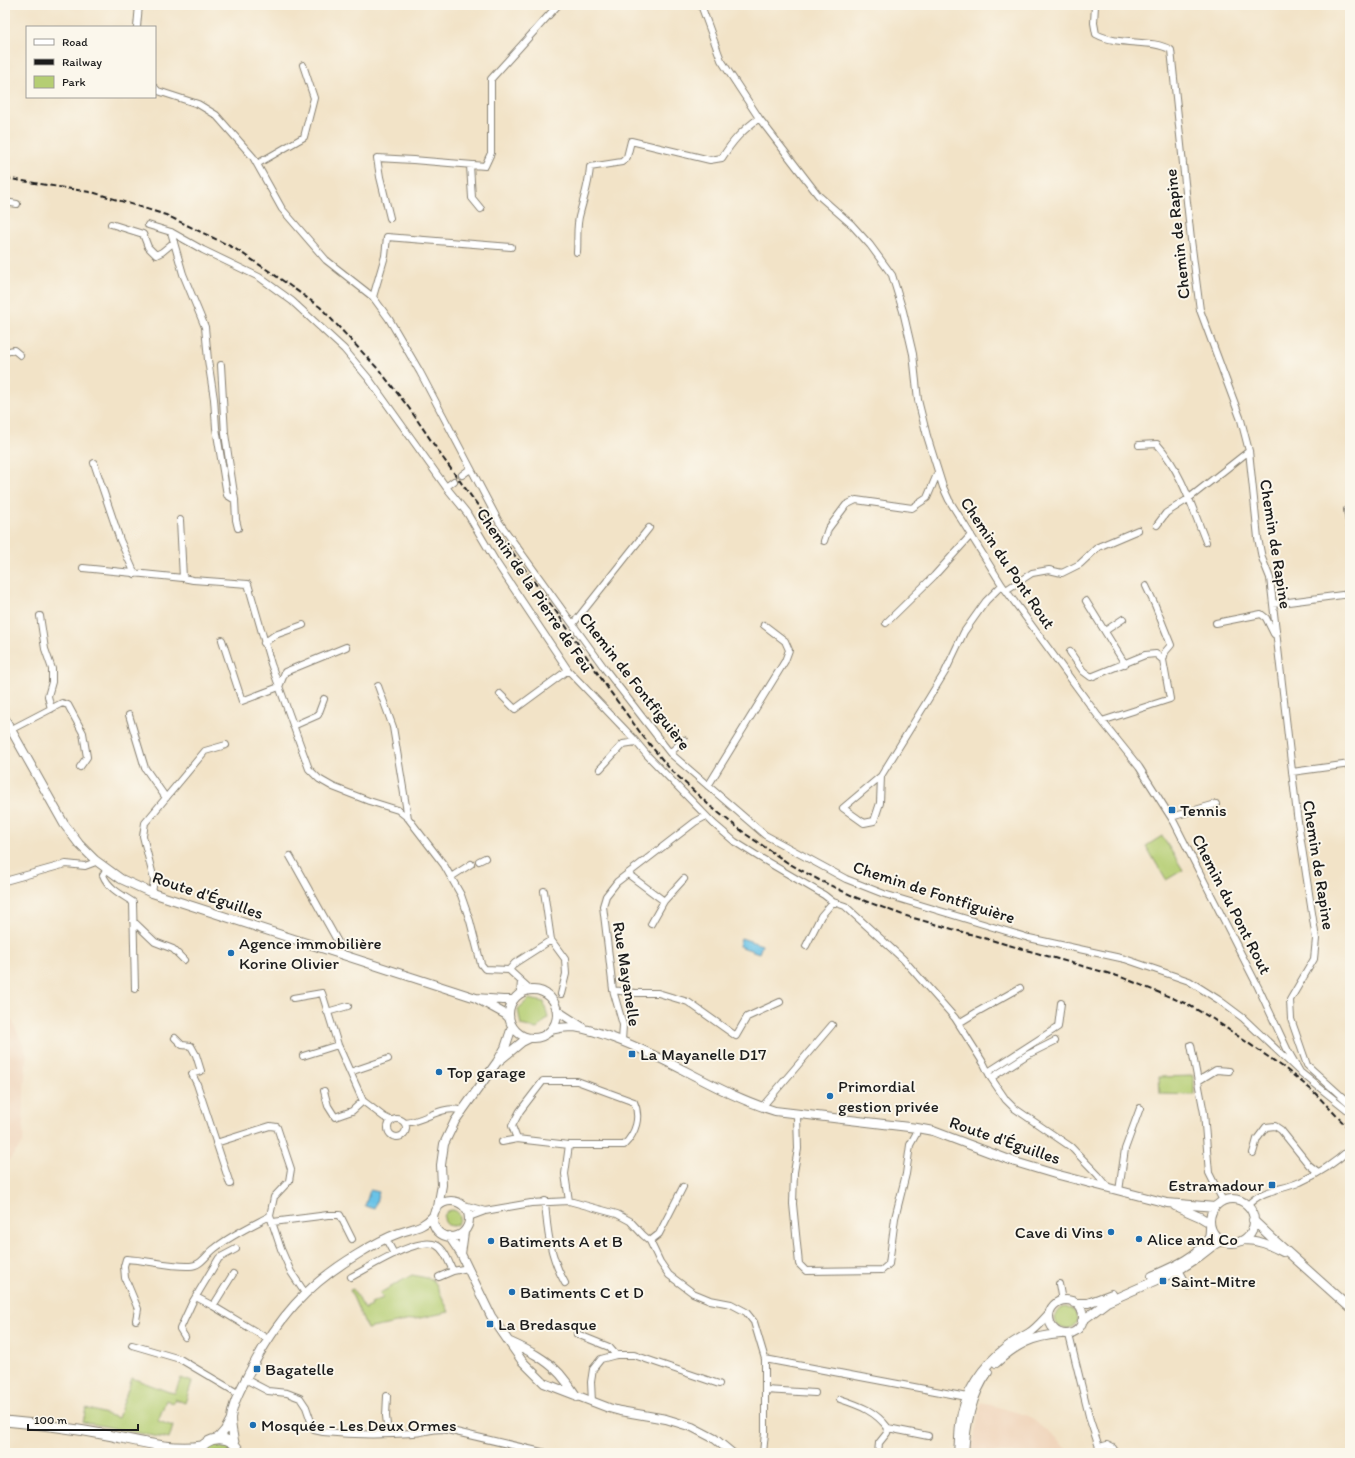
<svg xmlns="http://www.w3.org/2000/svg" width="1355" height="1458" viewBox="0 0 1355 1458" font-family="Itim,sans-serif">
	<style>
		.built { fill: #f0d5bc }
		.green { fill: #b5ce73; stroke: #687548 }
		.water { fill: #6ac3e7; stroke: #437082 }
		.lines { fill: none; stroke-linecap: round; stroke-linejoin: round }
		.street-casing { stroke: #878072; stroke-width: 8 }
		.secondary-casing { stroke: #878072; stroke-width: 10 }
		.primary-casing { stroke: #878072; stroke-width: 11 }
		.street { stroke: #fff; stroke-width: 6 }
		.secondary { stroke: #fff; stroke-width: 8 }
		.primary { stroke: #fff; stroke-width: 9 }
		.rail { stroke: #1c1c1c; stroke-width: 2; stroke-dasharray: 6 3; stroke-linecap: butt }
		.poi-dot { fill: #1f6fb2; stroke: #fbf7ec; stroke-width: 1.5 }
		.labels { text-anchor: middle; stroke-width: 4; stroke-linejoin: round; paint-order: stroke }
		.street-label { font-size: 17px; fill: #1c1c1c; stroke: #fbf7ec }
		.poi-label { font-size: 17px; fill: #1c1c1c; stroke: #fbf7ec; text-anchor: start }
	</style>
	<rect width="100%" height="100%" fill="#fbf7ec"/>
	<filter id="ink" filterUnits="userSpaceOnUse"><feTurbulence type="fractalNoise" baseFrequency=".025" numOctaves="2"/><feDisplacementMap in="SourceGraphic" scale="8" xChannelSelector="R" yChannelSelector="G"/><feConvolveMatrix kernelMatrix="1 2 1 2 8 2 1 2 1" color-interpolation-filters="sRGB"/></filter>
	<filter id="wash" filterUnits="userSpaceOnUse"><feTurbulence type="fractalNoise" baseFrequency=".012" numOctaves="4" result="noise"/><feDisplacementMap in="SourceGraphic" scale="16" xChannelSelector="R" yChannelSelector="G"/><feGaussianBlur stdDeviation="0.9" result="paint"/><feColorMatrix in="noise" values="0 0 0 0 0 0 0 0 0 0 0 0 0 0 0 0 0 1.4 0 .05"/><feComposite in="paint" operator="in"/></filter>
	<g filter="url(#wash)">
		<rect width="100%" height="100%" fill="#f2e3c7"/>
		<path class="built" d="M5 1018H11L27 1054 24 1089 23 1143 5 1165Z
			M981 1402 1029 1416 1072 1453H971Z"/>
		<path class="green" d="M1162 836 1183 870 1166 880 1146 846Z
			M529 999 544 1002 548 1018 537 1029 521 1025 518 1009Z
			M1194 1076V1095L1160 1094 1159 1077Z
			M444 1218a8 8 0 1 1 16 0a8 8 0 1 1-16 0Z
			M412 1275 432 1279 436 1284 449 1312 367 1329 350 1290 353 1289 365 1309 372 1306 371 1303 383 1298 380 1293Z
			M1055 1318a11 11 0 1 1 22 0a11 11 0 1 1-22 0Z
			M132 1378 169 1392 175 1393 181 1378 192 1382 185 1403 175 1399 173 1403 166 1400 158 1421 173 1426 169 1439 83 1422 86 1408 118 1418Z
			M220 1443 231 1448 234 1453H204L209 1446Z"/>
		<path class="water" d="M741 938 762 945 759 953 739 946Z
			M370 1190 379 1192 374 1209 365 1206Z"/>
	</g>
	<g filter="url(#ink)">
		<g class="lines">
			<defs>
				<path id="street" d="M701 5 721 60 759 118 818 195 851 224 870 245 892 275 903 311 913 354 918 400 927 436 943 487 949 500 1002 585 1098 716 1139 767 1174 822 1258 987 1288 1051 1300 1072 1350 1112
					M1095 5 1094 23 1096 34C1120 47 1150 38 1171 50L1191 240 1200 310 1241 420 1249 451 1258 538 1262 558 1270 578 1297 815 1316 939 1314 959 1290 1000 1291 1019 1307 1065 1350 1104
					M137 27 139 5
					M155 88 158 91 198 104 216 115 253 157 282 209 326 260 373 297 389 319 420 372 499 522 605 669 670 753 765 835 846 879 884 894 1029 938 1125 959 1189 981 1219 1000 1243 1018 1300 1072
					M257 164 304 137 314 98 303 65
					M470 165 472 198 481 209
					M5 202 17 204
					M390 218 380 177 377 158 413 160 485 166 491 153V79L558 5
					M111 224 143 234 148 247 156 255 162 252 174 242
					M148 225 171 232 203 250 259 277 292 301 344 349 369 379 446 487 467 513 496 562 568 670 632 737 647 755 714 824 735 842 759 857 824 895 833 902 845 906 903 959 955 1018 984 1064 991 1078 1006 1100 1014 1108 1071 1147 1098 1175 1108 1187
					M171 232 183 274 205 327 208 360 214 399 216 428 227 495 235 500
					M577 252C578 240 576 225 580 213 584 197 589 184 590 167L622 162 627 157 631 141 710 160 722 158C733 140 742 131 759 118
					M373 297 385 256 387 237 511 247
					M5 352 14 350 20 355
					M221 365 225 434 235 500 236 520 238 528
					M1139 445 1157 444C1181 470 1193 510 1206 542
					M94 463 120 540 135 574
					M462 475 470 469
					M446 487 454 481
					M1347 510 1350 528
					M180 520 183 578
					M1157 525 1166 513 1188 499 1249 451
					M824 541 828 529 846 505 856 500 912 508 927 498 938 472
					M83 568 183 578 193 580 248 584 271 664 309 769 319 779 333 787 369 801 398 810 408 818 444 865 461 895 470 921 481 964 485 969 509 970 521 981
					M1006 590 1032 573 1049 570 1062 573 1080 564 1098 547 1138 530
					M1086 601 1125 664
					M1273 604 1350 594
					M40 616 45 649 52 669V682L48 696 51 709
					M886 623 934 576 971 535
					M1216 623 1261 614 1266 618 1274 634
					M573 624 649 528
					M1105 631 1123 619
					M222 640 242 701 279 687 285 672 346 647
					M264 643 275 635 303 625
					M1070 652 1083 671 1091 677 1145 655 1156 654 1163 660
					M378 686 393 727 408 818
					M500 694 515 709 568 670
					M129 715 145 768 166 798
					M1102 721 1170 699 1163 660 1165 652 1171 645 1155 605 1146 586
					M293 726 318 715 324 699
					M10 730 62 703 68 705 83 733 87 757 80 767
					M670 753 684 740
					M600 769 623 744 636 742
					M1292 772 1350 764
					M881 776 843 808 864 823 874 821 880 803 881 776 945 672 964 632 986 601 1002 585
					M708 786 785 661 789 650 785 641 764 625
					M1171 817 1216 804
					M290 856 338 942V954
					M479 861 485 858
					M107 869 103 875C108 888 122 895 133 902L135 989
					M628 874 664 901
					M451 877 471 864
					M5 881 66 864 85 866 93 863 95 860
					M544 891 551 940 565 959 566 974 561 994
					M152 893 154 880 143 836 145 823 205 751 226 745
					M133 921 155 942 173 949 184 960
					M651 924 664 901 684 879
					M806 946 821 916 833 902
					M509 970 515 963 551 940
					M613 990 635 993H658L688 1002 736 1036 747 1017 780 1002
					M520 994 521 981 531 990
					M293 998 322 993 338 1045 363 1101 384 1117 392 1121
					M327 1012 348 1006
					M959 1023 977 1012 1020 988
					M175 1038 182 1045 191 1046 196 1055 201 1071 192 1074 197 1084 230 1184
					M622 1041 623 1025 613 990 603 906 606 896 617 882 695 822 706 816
					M1191 1045 1204 1113 1209 1173 1223 1201
					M303 1056 338 1045
					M350 1072 388 1059
					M988 1072 1058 1027 1061 1003
					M991 1078 1027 1055 1055 1041
					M1198 1081 1216 1070 1229 1071
					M324 1091 328 1106 335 1117 352 1111 363 1101
					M762 1107 832 1025
					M797 1115 798 1149 794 1172 793 1204 799 1264 806 1271 882 1270 889 1264 895 1218 906 1174 910 1145 916 1134 917 1128
					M388 1128a9 9 0 1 1 18 0a9 9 0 1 1-18 0Z
					M405 1123C427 1121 441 1104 463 1111
					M502 1142 517 1139 569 1145H624C636 1133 641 1117 634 1102L577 1081H543L520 1111 512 1126 517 1139
					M216 1143 270 1126 277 1127 291 1169 289 1181 274 1197 270 1216
					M569 1145 565 1174 569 1201
					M1253 1153 1257 1139 1266 1127 1275 1126 1281 1130 1309 1165 1318 1172
					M1119 1191 1125 1149 1140 1108
					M545 1201C547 1230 550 1257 565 1283
					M464 1205 485 1211
					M1247 1206C1263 1188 1281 1191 1300 1182 1318 1174 1336 1162 1350 1149
					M469 1217 485 1211 531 1203 569 1201 617 1214 630 1221 643 1235 650 1241 660 1262 669 1275 693 1293 710 1300 731 1304 746 1312 754 1322 765 1359V1433L763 1453
					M273 1222 328 1215H340L352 1239
					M386 1239 394 1254
					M650 1241 659 1234 683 1187
					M1179 1270 1188 1286
					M233 1274 213 1306 268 1339
					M351 1277C369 1268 417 1236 436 1245 445 1249 449 1263 453 1271
					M439 1277 453 1271 468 1268
					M1059 1284 1062 1301
					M196 1297 213 1306
					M136 1320 138 1309 125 1278 124 1266 126 1259C148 1260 169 1267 190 1266 201 1266 206 1255 214 1249 231 1235 251 1226 270 1216L281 1249 291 1272 305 1293
					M577 1334 609 1347 616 1355
					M1069 1335 1090 1420 1099 1447
					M185 1337 180 1329 192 1303 219 1258 236 1249
					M132 1345 180 1359 239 1394
					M765 1359 967 1397
					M245 1379 268 1391 287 1393 300 1398 306 1407 314 1430 323 1432C352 1435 383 1435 413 1433 423 1432 432 1429 443 1429L546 1453
					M765 1390 815 1393
					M387 1396 386 1416 388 1434
					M840 1399C861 1406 875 1411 888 1428L887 1433 879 1443 878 1453
					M592 1402 591 1382 593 1369 601 1359 616 1355H634L719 1384
					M888 1428 928 1436
					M1095 1453 1099 1447 1107 1445 1113 1448 1116 1453"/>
				<path id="secondary" d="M5 719 64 824 79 844 95 860 106 868 121 879 152 893 476 998 505 1014 509 1018
					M509 1014a24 24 0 1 1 48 0a24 24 0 1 1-48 0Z
					M476 998 503 1000H513
					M556 1008 562 1014 582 1027
					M551 1030C558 1028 565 1027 572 1027 587 1028 602 1034 616 1039 671 1059 719 1094 775 1111L917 1128 933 1131 1015 1162 1055 1174 1167 1203 1215 1207
					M499 1061 522 1042 530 1038
					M1210 1221a22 22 0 1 1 44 0a22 22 0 1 1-44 0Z
					M433 1219a18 18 0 1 1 36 0a18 18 0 1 1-36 0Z
					M1175 1206 1200 1217 1210 1223
					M438 1207 442 1185 441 1165 444 1144 455 1121 497 1062 505 1048 512 1027
					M1253 1220 1272 1238 1350 1308
					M449 1236 461 1254 491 1316 522 1361 544 1383 609 1408 620 1411 666 1419 692 1427 715 1439 732 1453
					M1244 1240C1259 1240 1270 1245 1283 1252
					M461 1254 464 1232
					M1152 1276C1168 1269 1200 1256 1208 1239 1210 1236 1210 1231 1210 1227
					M1049 1317a17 17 0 1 1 34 0a17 17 0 1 1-34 0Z
					M1074 1303H1088L1112 1294
					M1082 1321 1107 1302 1179 1270 1196 1259 1214 1245 1219 1242H1225
					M510 1342C528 1350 546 1359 560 1374 566 1381 572 1389 577 1397
					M996 1363C1017 1344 1032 1336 1061 1334
					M218 1438 225 1430 231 1419
					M235 1445C233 1436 231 1427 231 1418 233 1402 242 1386 249 1373 277 1319 306 1285 358 1254 371 1246 385 1238 399 1233 413 1228 423 1228 433 1216
					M958 1453C959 1444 959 1434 960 1425 963 1393 983 1365 1008 1346 1015 1341 1022 1337 1029 1333 1037 1328 1043 1320 1049 1314
					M964 1453C966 1424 971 1396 988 1372"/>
				<path id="primary" d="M5 1421C37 1424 70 1428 102 1434 135 1440 169 1451 202 1446
					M197 1453C206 1435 232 1433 240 1453"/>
			</defs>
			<use href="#street" class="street-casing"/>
			<use href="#secondary" class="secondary-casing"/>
			<use href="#primary" class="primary-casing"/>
			<use href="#street" class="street"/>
			<use href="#secondary" class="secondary"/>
			<use href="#primary" class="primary"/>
			<path class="rail" d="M5 178 95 193 166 215 234 248 269 271 320 307 380 371 409 408 443 458 557 613 609 690 642 735 670 769 710 806 747 835 788 863 819 880 857 898 903 915 1121 977 1187 1004 1213 1019 1283 1067 1313 1091 1350 1130"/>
		</g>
	</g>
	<g class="poi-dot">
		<rect x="1168" y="806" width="8" height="8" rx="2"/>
		<circle cx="231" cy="953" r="4"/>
		<rect x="628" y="1050" width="8" height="8" rx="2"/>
		<circle cx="439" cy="1072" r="4"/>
		<circle cx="830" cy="1096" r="4"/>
		<rect x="1268" y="1181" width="8" height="8" rx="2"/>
		<circle cx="1111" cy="1232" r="4"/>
		<circle cx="1139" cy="1239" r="4"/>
		<circle cx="491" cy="1241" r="4"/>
		<rect x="1159" y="1277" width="8" height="8" rx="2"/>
		<circle cx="512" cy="1292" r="4"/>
		<rect x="486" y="1320" width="8" height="8" rx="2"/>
		<rect x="253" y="1365" width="8" height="8" rx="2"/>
		<circle cx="253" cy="1425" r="4"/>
	</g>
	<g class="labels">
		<g class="street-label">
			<text transform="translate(1177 234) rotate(-96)" y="6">Chemin de Rapine</text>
			<text transform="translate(1276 544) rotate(81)" y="6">Chemin de Rapine</text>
			<text transform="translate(1008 563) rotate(56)" y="6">Chemin du Pont Rout</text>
			<text transform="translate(535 590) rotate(56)" y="6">Chemin de la Pierre de Feu</text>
			<text transform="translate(635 681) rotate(52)" y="6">Chemin de Fontfiguière</text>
			<text transform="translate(1319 865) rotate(81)" y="6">Chemin de Rapine</text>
			<text transform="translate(934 892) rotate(18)" y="6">Chemin de Fontfiguière</text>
			<text transform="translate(208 895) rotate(19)" y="6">Route d'Éguilles</text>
			<text transform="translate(1232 904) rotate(63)" y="6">Chemin du Pont Rout</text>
			<text transform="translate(627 974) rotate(81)" y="6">Rue Mayanelle</text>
			<text transform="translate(1005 1140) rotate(19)" y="6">Route d'Éguilles</text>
		</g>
		<g class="poi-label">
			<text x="1180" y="816">Tennis</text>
			<text x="239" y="949">Agence immobilière<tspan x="239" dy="20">Korine Olivier</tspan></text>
			<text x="640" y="1060">La Mayanelle D17</text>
			<text x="447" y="1078">Top garage</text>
			<text x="838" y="1092">Primordial<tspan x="838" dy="20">gestion privée</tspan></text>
			<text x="1264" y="1191" text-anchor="end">Estramadour</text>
			<text x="1103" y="1238" text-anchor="end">Cave di Vins</text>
			<text x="1147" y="1245">Alice and Co</text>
			<text x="499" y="1247">Batiments A et B</text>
			<text x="1171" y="1287">Saint-Mitre</text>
			<text x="520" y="1298">Batiments C et D</text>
			<text x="498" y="1330">La Bredasque</text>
			<text x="265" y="1375">Bagatelle</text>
			<text x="261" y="1431">Mosquée - Les Deux Ormes</text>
		</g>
	</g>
	<rect width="1355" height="1458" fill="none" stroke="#fbf7ec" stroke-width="20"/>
	<rect x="26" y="26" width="130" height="72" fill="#fbf7ec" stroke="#a29f99"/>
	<rect x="34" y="39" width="20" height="6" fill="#ffffff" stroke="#a29f99"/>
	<text x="62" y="46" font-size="12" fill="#1c1c1c">Road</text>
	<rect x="34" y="59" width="20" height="6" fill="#1c1c1c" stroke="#a29f99"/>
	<text x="62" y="66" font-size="12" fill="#1c1c1c">Railway</text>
	<rect x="34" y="76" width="20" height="12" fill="#b5ce73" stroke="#a29f99"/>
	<text x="62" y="86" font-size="12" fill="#1c1c1c">Park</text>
	<path d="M28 1424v6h110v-6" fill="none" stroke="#1c1c1c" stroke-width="2"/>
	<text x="34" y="1424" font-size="12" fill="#1c1c1c" stroke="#fbf7ec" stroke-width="3" paint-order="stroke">100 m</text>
</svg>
